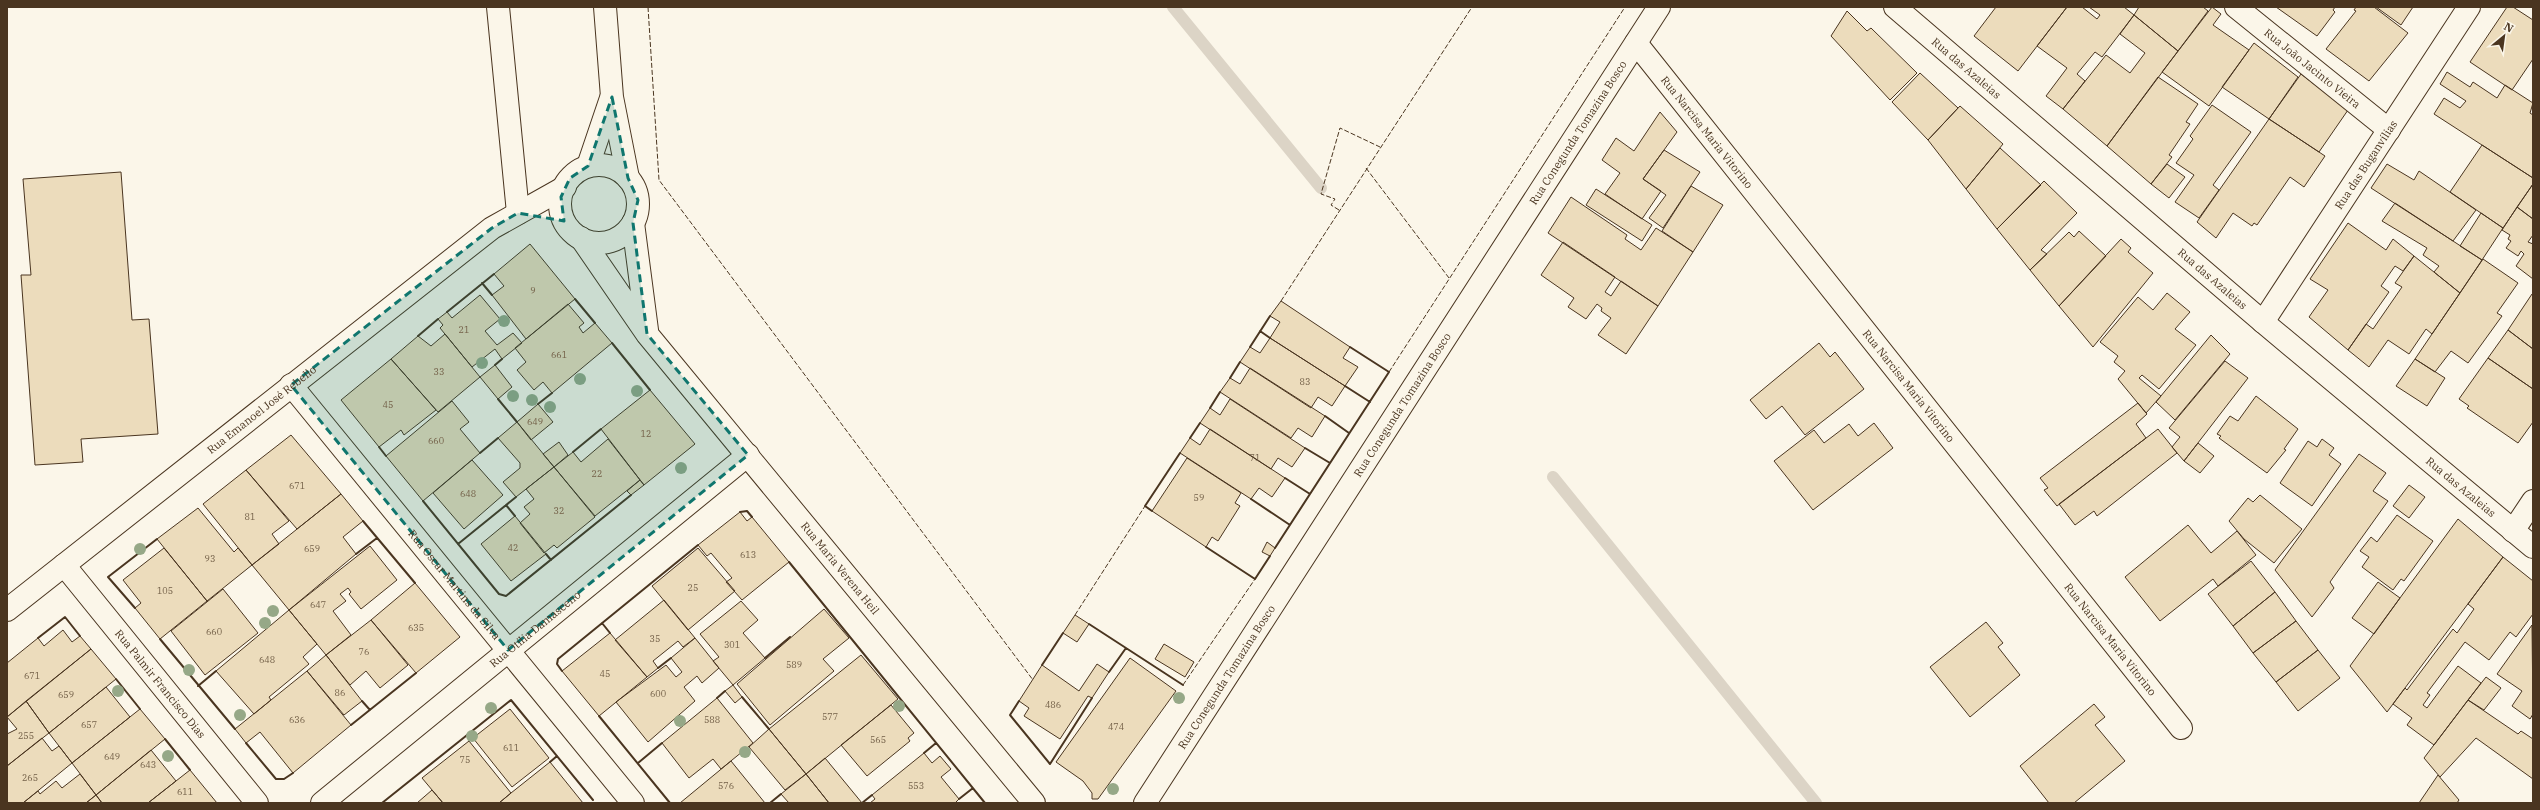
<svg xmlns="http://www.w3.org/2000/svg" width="2540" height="810" viewBox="0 0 2540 810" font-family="'IBM Plex Serif',serif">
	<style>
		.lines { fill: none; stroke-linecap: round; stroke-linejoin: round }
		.stream { stroke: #dcd4c6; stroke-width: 12 }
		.building { fill: #ecdcbc; stroke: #4a3520 }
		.minor-casing { stroke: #4a3520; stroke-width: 24 }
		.minor { stroke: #fbf6e9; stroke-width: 22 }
		.fence { stroke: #4a3520; stroke-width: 1; stroke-dasharray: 5 2; stroke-linecap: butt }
		.wall { stroke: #4a3520; stroke-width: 2 }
		.tree { fill: #96a887 }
		.marked { fill: #0f766e; fill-opacity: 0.2; stroke: #0f766e; stroke-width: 3; stroke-dasharray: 8 5; stroke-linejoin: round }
		.labels { text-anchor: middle; stroke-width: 3; stroke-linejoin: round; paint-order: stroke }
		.number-label { font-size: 9px; fill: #725f47 }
		.street-label { font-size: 11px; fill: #4a3520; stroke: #fbf6e9 }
	</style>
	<rect width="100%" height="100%" fill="#fbf6e9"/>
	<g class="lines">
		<path class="stream" d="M1173 7 1321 188
			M1553 477 1816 803"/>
	</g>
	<path class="building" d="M1996 7H2067L2018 71 1974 36Z
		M2067 7H2082L2097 19 2100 15 2089 7H2124L2134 15 2102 57 2095 52 2077 74 2085 81 2063 109 2046 96 2067 68 2037 46Z
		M2139 7H2203L2208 11 2178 51 2134 15Z
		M2212 7 2221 14 2213 25 2249 50 2209 106 2162 72Z
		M2276 7H2335L2333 10 2335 12 2317 36Z
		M2356 7H2374L2408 33 2369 81 2326 49 2356 11 2354 10Z
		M2376 7H2413L2401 25Z
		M2507 7H2513L2533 20V59L2512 90 2470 62Z
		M1847 11 1867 31 1871 28 1917 73 1890 100 1831 36Z
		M2134 15 2178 51 2107 146 2063 109 2106 55 2130 73 2145 53 2120 34Z
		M2254 43 2298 77 2269 119 2222 87Z
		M2447 72 2470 87 2473 82 2497 98 2505 85 2533 103 2530 113 2533 115V178L2434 114 2444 98 2460 108 2466 101 2440 84Z
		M1920 73 1958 108 1928 140 1892 102Z
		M2301 74 2348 110 2319 152 2269 119Z
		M2158 77 2198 104 2186 122 2190 124 2169 155 2172 157 2151 184 2107 146Z
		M2212 105 2251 132 2213 185 2219 190 2199 218 2175 202 2194 175 2176 163 2193 139 2190 136Z
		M1960 106 2003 144 1966 189 1928 140Z
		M1660 112 1677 132 1643 179 1661 191 1642 219 1605 194 1620 173 1602 160 1616 138 1634 151Z
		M2269 119 2325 156 2304 187 2290 177 2257 225 2254 223 2252 226 2233 213 2216 238 2197 222Z
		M2482 145 2533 178V184L2503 228 2450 192Z
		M2000 148 2041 185 1997 229 1966 189Z
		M1664 150 1700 172 1663 228 1649 218 1666 195 1643 179Z
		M2167 164 2185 177 2169 198 2151 184Z
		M2387 164 2414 180 2419 171 2476 210 2453 241 2371 188Z
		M121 172 132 320 149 319 158 434 81 439 83 462 35 465 21 275H31L23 179Z
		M2044 181 2077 213 2041 250 2047 254 2030 270 1997 229Z
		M2533 184V219L2517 207Z
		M1691 186 1723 205 1693 252 1662 231Z
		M1596 189 1652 225 1642 241 1586 205Z
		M1571 197 1627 235 1625 239 1641 250 1656 228 1693 252 1658 306 1548 233Z
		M2395 203 2482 260 2460 293 2434 272 2439 266 2423 255 2427 248 2382 221Z
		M2517 207 2533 219V235L2528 242 2533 244V279L2516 266 2524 254 2521 251 2518 256 2506 248 2511 241 2508 239 2510 235 2502 230Z
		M2481 213 2503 228 2482 260 2460 246Z
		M2348 223 2386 250 2393 239 2414 256 2403 271 2395 266 2381 286 2389 292 2348 350 2309 317 2328 290 2310 279Z
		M2079 231 2106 256 2059 306 2030 270 2069 232 2074 237Z
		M2121 239 2131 248 2128 252 2153 273 2093 347 2059 306Z
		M1563 242 1615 277 1605 292 1611 296 1621 281 1658 306 1626 354 1598 335 1611 318 1601 311 1602 308 1597 304 1586 319 1568 307 1574 298 1541 275Z
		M530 244 575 299 526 339 492 295 504 286 494 274Z
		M2414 256 2460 293 2432 334 2426 329 2409 354 2388 340 2369 367 2348 350 2366 324 2373 329 2402 287 2395 283Z
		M2483 259 2518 283 2497 313 2502 316 2468 363 2451 351 2435 372 2415 359Z
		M2167 293 2190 312 2175 329 2196 345 2159 389 2142 375 2139 378 2161 396 2146 413 2118 379 2125 371 2114 362 2118 356 2100 342 2138 297 2153 310Z
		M2532 294 2533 295V349L2508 330Z
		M480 295 500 319 485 331 497 345 513 333 522 343 502 359 495 349 472 367 440 328 443 325 438 319 447 312 452 318Z
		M1281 301 1350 347 1343 358 1358 367 1345 386 1270 338 1280 322 1270 316Z
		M568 304 584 323 579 327 583 333 595 323 612 343 552 393 543 382 534 390 517 370 526 362 515 348Z
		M2508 330 2533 349V389L2488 358Z
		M445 334 480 377 438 412 391 359 418 336 431 346Z
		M2211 335 2230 354 2175 420 2156 402Z
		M1270 338 1345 386 1332 406 1318 397 1311 408 1240 362 1250 347 1260 353Z
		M1819 343 1830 357 1835 352 1864 389 1805 435 1782 406 1766 419 1750 400Z
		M2488 358 2533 389V422L2518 443 2467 408 2469 406 2459 399Z
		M391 359 436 410 404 435 401 430 379 447 341 400Z
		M2415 359 2445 378 2427 406 2396 386Z
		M2225 361 2248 378 2184 461 2172 447 2180 437 2169 428Z
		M495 365 512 387 498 399 480 377Z
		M1250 368 1325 416 1312 437 1298 428 1291 438 1220 392 1230 378 1240 384Z
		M650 390 695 444 644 485 601 429Z
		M2256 396 2298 429 2284 449 2286 450 2267 473 2219 438 2221 436 2217 434 2230 416 2238 421Z
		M1230 399 1305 448 1292 467 1278 458 1271 469 1200 423 1210 408 1220 415Z
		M452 401 469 422 460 429 480 453 423 501 386 456Z
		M2138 403 2147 414 2136 424 2146 438 2057 506 2044 490 2048 488 2040 478Z
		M538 404 553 422 531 440 517 422Z
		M517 422 554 467 516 497 503 482 520 468V463L498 438Z
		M1874 423 1893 448 1813 510 1774 461 1814 430 1824 443 1849 424 1858 436Z
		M1210 429 1285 478 1272 497 1259 488 1251 499 1180 453 1190 438 1200 445Z
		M2158 429 2177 453 2097 516 2094 511 2075 525 2059 504Z
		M291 435 341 494 297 529 246 470Z
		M608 439 640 480 595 516 554 467 573 452 581 462Z
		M2322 439 2334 448 2329 455 2341 464 2312 506 2280 483 2308 441 2317 447Z
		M559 442 568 455 554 467 543 454Z
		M2198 443 2214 456 2200 473 2184 461Z
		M2359 454 2386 473 2373 491 2388 501 2330 582 2334 588 2312 617 2275 570Z
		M1187 458 1241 493 1235 503 1240 506 1218 541 1212 537 1206 547 1152 511Z
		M472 460 503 495 464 529 433 493Z
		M554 467 595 517 557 548 554 545 544 553 520 523 530 514 524 507 534 499 526 489Z
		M246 470 289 521 272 534 279 544 252 565 203 504Z
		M640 480 644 485 631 495 627 491Z
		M2409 485 2425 497 2409 518 2393 506Z
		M341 494 363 521 343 537 356 554 289 610 252 565Z
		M2260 495 2302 529 2274 563 2244 539 2229 521 2248 498 2253 502Z
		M198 508 234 552 238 548 252 565 207 601 157 539Z
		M740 512 747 521 752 517 789 562 742 600 726 582 732 578 711 553 707 556 698 545Z
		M2397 515 2433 541 2404 581 2401 579 2393 590 2362 567 2369 557 2360 551 2371 537 2377 542Z
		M515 516 546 554 511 581 481 544Z
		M2458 519 2503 557 2387 712 2350 666Z
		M2188 525 2211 553 2237 531 2256 555 2218 586 2213 579 2160 621 2125 577Z
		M1267 542 1275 548 1270 556 1262 552Z
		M370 546 397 580 361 609 349 594 351 592 348 588 340 594 346 601 333 611 351 635 326 655 289 610Z
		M164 548 207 601 160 639 135 608 141 603 123 580Z
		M698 548 735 591 688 630 652 586Z
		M2503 557 2533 581V614L2516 637 2510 632 2489 660 2465 642 2427 693 2430 695 2423 705 2427 708 2458 666 2481 683 2434 745 2407 725 2412 718 2393 704 2405 688 2407 690 2453 629 2457 633 2474 609 2468 604Z
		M2251 561 2275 592 2233 626 2208 594Z
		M2378 582 2400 598 2374 634 2352 618Z
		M415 583 460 637 416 673 371 620Z
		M223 589 258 633 205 675 171 631Z
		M2275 592 2296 621 2253 653 2233 626Z
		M664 600 695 638 683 647 678 641 653 661 658 668 647 677 615 640Z
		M741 601 758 620 743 633 765 658 733 685 713 661 719 657 700 634Z
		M824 609 849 638 823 659 834 671 770 725 737 684Z
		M289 610 317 644 303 657 309 664 269 697 271 700 254 714 216 671Z
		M1075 615 1089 624 1077 642 1063 633Z
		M371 620 408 665 380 688 366 671 350 685 326 655Z
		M2296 621 2318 650 2276 682 2253 653Z
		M1986 622 2003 643 1998 647 2020 675 1970 717 1930 667Z
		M2532 625 2533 714 2530 719 2512 706 2522 691 2497 674Z
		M63 630 72 642 80 636 91 649 7 717V663L38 638 44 646Z
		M610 633 647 677 599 716 562 671Z
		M695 638 719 668 702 683 697 676 684 687 695 701 648 742 616 702 666 665 676 677 682 672 671 658Z
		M1164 644 1194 662 1185 677 1155 659Z
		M91 649 116 679 49 733 26 701Z
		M2318 650 2340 678 2298 711 2276 682Z
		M326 655 362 701 344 715 307 671Z
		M861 655 898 699 806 774 769 729Z
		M1130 658 1176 691 1098 799H1092V793L1083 781 1056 762Z
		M1097 664 1109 672 1092 698 1088 696 1060 739 1024 716 1029 708 1019 701 1042 665 1079 691Z
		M307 671 351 725 293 773 260 732 246 743 235 729Z
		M2486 677 2501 688 2484 710 2468 700Z
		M733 685 742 697 735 703 725 691Z
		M106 687 130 717 72 763 49 733Z
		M717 698 753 743 721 769 713 759 689 778 662 743Z
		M2468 700 2518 734 2521 731 2533 739V779L2476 738 2440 777 2424 758Z
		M26 701 49 733 7 766V734L17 729 7 717Z
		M2094 704 2105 717 2095 725 2125 761 2074 803H2049L2020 766Z
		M891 705 914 733 908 738 910 741 867 776 841 745Z
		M140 709 165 739 96 795 72 763Z
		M510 709 549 758 512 787 473 738Z
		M769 729 806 774 785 790 749 747Z
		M42 738 52 751 59 746 72 763 23 803H7V766Z
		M469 741 511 793 499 803H443L422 778Z
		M151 750 176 781 148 803H102L96 795Z
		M924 753 932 763 940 756 951 769 941 777 959 799 955 803H870L875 799 872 795Z
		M825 758 862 803H829L806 774Z
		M731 761 765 803H680Z
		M550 762 583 803H499L511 793Z
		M190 770 217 803H148Z
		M80 774 96 795 86 803H23L38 791 40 794 56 781 62 788Z
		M806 774 829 803H789L781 794Z
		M2438 775 2459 800 2457 803H2419Z
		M432 790 443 803H417Z
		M96 795 102 803H86Z"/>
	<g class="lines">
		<defs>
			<g id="minor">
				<path d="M498 7 518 213"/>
				<path d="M605 7 612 97 628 178"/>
				<path id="s1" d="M1895 7 2263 322 2533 547"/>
				<path id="s2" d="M2236 7 2389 130"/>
				<path id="s3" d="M1636 43 2181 728"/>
				<circle cx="599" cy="204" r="39"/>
				<path d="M588 166 611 98"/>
				<path d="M633 223 647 330"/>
				<path id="s4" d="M581 238 647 334 1034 803"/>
				<path id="s5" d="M2263 322 2469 7"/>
				<path id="s6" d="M291 385 633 803"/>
				<path d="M2513 531 2533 501"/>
				<path id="s7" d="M64 565 257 803"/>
				<path id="s8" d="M7 610 492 228 565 187"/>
				<path id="s9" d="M322 803 748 455"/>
				<path id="s10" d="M1145 803 1659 7"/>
			</g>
		</defs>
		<use href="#minor" class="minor-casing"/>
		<use href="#minor" class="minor"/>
		<path class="fence" d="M648 7 659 180 1033 680
			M1366 168 1449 278
			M1339 210 1331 205 1335 199 1321 194 1340 128 1380 147
			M1281 301 1472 7
			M1389 372 1625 7
			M1075 615 1145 506
			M1183 685 1255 579"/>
		<path class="wall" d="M482 283 492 295
			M575 299 595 323
			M447 312 494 274
			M1260 331 1270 338
			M418 336 438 319
			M612 343 650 390
			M1250 347 1270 316
			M495 365 502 359
			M1230 378 1240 362
			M1345 386 1370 402
			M498 399 517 422
			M538 404 552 393
			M1210 408 1220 392
			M1325 416 1349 433
			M1190 438 1200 423
			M379 447 386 456
			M1305 448 1330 463
			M573 452 601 429
			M480 453 498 438
			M1285 478 1310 494
			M1251 499 1290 525
			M423 501 499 594 506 596 631 495
			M506 505 515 516
			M1152 511 1145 506 1180 453
			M740 512 747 511 752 517
			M363 521 415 583
			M458 544 516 497
			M1206 547 1255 579 1270 556
			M1275 548 1389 372 1350 347
			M356 554 377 538
			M546 554 551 560
			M789 562 985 803
			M135 608 108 577 157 539
			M602 623 610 633
			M1089 624 1183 685
			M38 638 65 617 80 636
			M160 639 235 729
			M765 658 790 637
			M1042 665 1063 633
			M658 668 671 658
			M562 671 557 664 558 659 698 545
			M1109 672 1126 648
			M116 679 140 709
			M198 686 216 671
			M742 697 769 729
			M717 698 725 691
			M362 701 370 710
			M1019 701 1010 715 1050 764 1092 698
			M599 716 670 803
			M351 725 416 673
			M165 739 190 770
			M246 743 276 779H284L293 773
			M924 753 936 743
			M550 762 557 756
			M638 763 662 743
			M959 799 973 788
			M382 803 511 700 593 800
			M770 803 781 794
			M862 803 872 795"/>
	</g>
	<g class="tree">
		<circle cx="504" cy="321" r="6"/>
		<circle cx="482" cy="363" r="6"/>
		<circle cx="580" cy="379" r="6"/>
		<circle cx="637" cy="391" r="6"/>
		<circle cx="513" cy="396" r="6"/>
		<circle cx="532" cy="400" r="6"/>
		<circle cx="550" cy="407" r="6"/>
		<circle cx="681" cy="468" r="6"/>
		<circle cx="140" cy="549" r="6"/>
		<circle cx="273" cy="611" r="6"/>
		<circle cx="265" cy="623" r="6"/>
		<circle cx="189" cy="670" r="6"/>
		<circle cx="118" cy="691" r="6"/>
		<circle cx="1179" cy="698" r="6"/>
		<circle cx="899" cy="706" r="6"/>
		<circle cx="491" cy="708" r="6"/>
		<circle cx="240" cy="715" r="6"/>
		<circle cx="680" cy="721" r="6"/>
		<circle cx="472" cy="736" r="6"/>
		<circle cx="745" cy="752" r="6"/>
		<circle cx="168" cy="756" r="6"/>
		<circle cx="1113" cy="789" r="6"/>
	</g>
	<path class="marked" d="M612 97 628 178 638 200 633 223 647 334 748 455 508 650 291 385 492 228 518 213 564 221 561 197 570 178 588 166Z"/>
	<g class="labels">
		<g class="number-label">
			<text x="533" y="294">9</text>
			<text x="464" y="333">21</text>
			<text x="559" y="358">661</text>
			<text x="439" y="375">33</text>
			<text x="1305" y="385">83</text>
			<text x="388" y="408">45</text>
			<text x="535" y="425">649</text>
			<text x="646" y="437">12</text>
			<text x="436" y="444">660</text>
			<text x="1255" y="461">71</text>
			<text x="597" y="477">22</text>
			<text x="297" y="489">671</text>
			<text x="468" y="497">648</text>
			<text x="1199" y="501">59</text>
			<text x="559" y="514">32</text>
			<text x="250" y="520">81</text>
			<text x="513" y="551">42</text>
			<text x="312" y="552">659</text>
			<text x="748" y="558">613</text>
			<text x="210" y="562">93</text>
			<text x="693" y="591">25</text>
			<text x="165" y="594">105</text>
			<text x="318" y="608">647</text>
			<text x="416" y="631">635</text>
			<text x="214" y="635">660</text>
			<text x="655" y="642">35</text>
			<text x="732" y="648">301</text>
			<text x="364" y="655">76</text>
			<text x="267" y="663">648</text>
			<text x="794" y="668">589</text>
			<text x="605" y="677">45</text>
			<text x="32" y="679">671</text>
			<text x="340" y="696">86</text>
			<text x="658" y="697">600</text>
			<text x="66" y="698">659</text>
			<text x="1053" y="708">486</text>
			<text x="830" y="720">577</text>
			<text x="297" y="723">636</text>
			<text x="712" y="723">588</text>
			<text x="89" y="728">657</text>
			<text x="1116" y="730">474</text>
			<text x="26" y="739">255</text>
			<text x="878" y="743">565</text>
			<text x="511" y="751">611</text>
			<text x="112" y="760">649</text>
			<text x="465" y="763">75</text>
			<text x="148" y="768">643</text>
			<text x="30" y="781">265</text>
			<text x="726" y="789">576</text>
			<text x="916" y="789">553</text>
			<text x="185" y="795">611</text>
		</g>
		<g class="street-label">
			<text dy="4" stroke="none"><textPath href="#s1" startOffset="94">Rua das Azaleias</textPath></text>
			<text dy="4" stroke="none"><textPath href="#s2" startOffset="98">Rua João Jacinto Vieira</textPath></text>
			<text dy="4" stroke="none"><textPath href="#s3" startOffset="114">Rua Narcisa Maria Vitorino</textPath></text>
			<text dy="4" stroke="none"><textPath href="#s10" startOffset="798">Rua Conegunda Tomazina Bosco</textPath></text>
			<text dy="4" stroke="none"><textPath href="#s5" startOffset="188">Rua das Buganvílias</textPath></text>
			<text dy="4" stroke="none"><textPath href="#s1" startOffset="418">Rua das Azaleias</textPath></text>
			<text dy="4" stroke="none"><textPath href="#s3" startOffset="438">Rua Narcisa Maria Vitorino</textPath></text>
			<text dy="4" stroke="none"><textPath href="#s10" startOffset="474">Rua Conegunda Tomazina Bosco</textPath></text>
			<text dy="4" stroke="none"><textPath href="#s8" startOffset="324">Rua Emanoel José Rebello</textPath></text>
			<text dy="4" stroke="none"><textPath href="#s1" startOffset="742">Rua das Azaleias</textPath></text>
			<text dy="4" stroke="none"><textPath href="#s4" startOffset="420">Rua Maria Verena Heil</textPath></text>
			<text dy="4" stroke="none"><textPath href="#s6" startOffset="258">Rua Oscar Martins da Silva</textPath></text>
			<text dy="4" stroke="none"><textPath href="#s9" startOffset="275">Rua Otília Damasceno</textPath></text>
			<text dy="4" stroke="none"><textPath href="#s3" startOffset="762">Rua Narcisa Maria Vitorino</textPath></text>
			<text dy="4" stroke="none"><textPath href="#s10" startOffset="150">Rua Conegunda Tomazina Bosco</textPath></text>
			<text dy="4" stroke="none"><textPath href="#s7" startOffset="153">Rua Palmir Francisco Dias</textPath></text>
		</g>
	</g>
	<rect width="2540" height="810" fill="none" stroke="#4a3520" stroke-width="16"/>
	<g transform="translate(2504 36) rotate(29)" stroke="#fbf6e9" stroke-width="3" paint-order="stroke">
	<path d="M0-3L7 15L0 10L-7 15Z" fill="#4a3520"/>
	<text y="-6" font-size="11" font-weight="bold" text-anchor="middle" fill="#4a3520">N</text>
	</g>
</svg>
